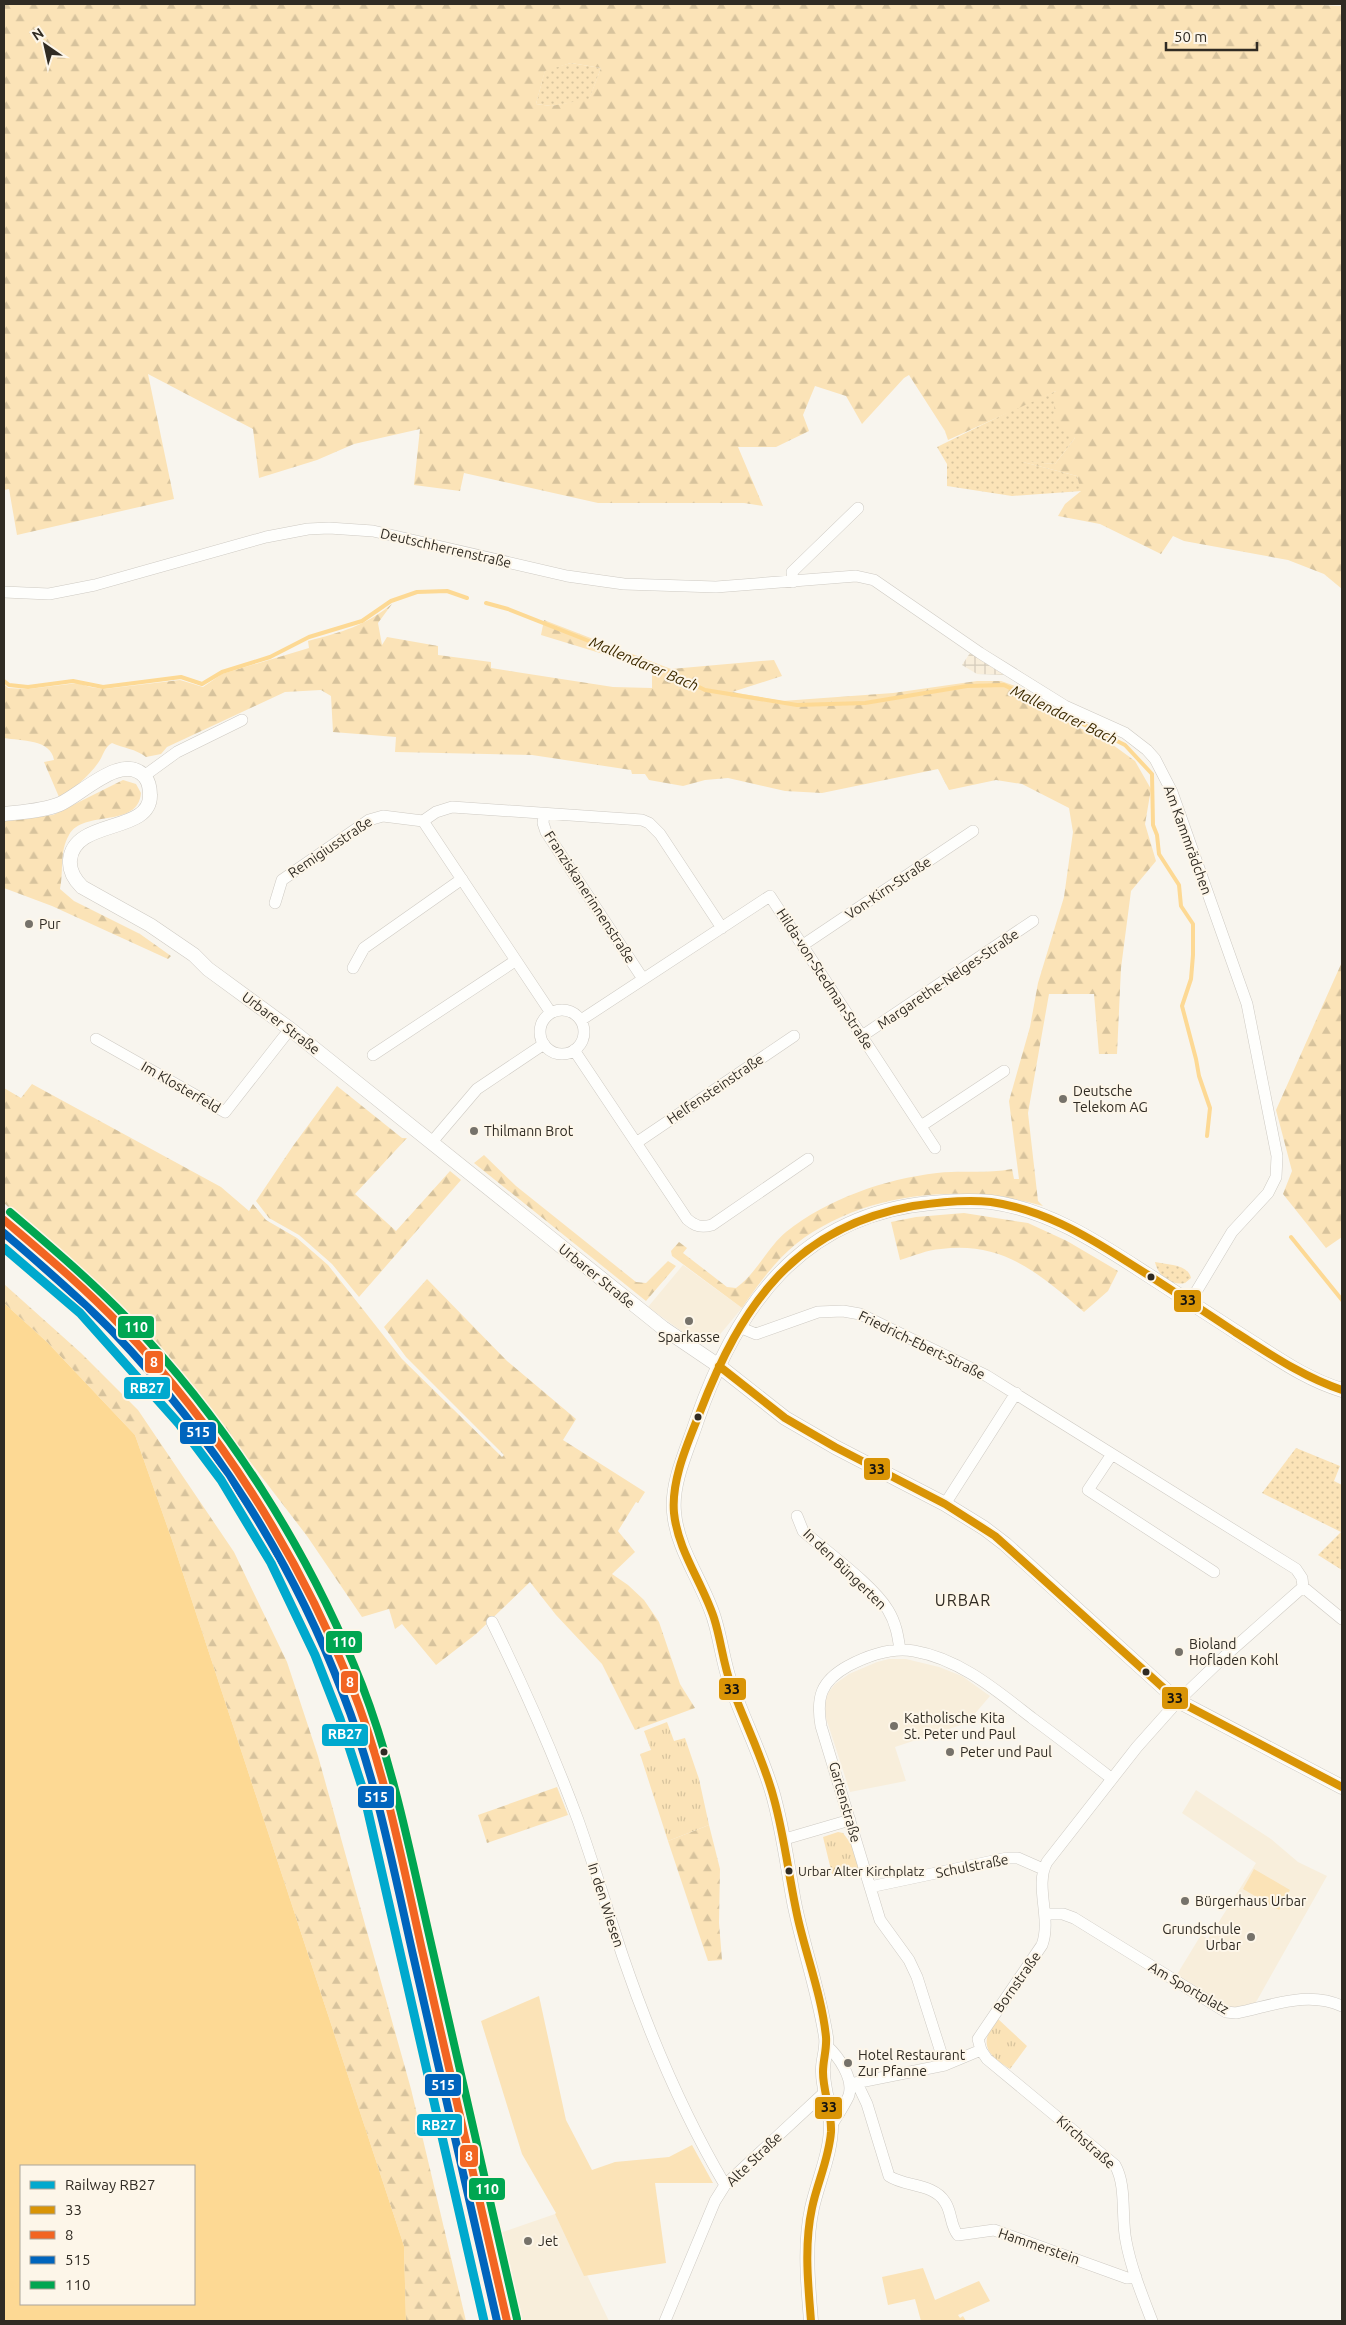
<svg xmlns="http://www.w3.org/2000/svg" width="1346" height="2325" viewBox="0 0 1346 2325" font-family="Ubuntu,sans-serif">
	<style>
		.built { fill: #f8eedb }
		.industrial { fill: url(#industrial-grid) }
		.grass { fill: url(#grass-dots) }
		.forest { fill: url(#forest-firs); fill-rule: evenodd }
		.park { fill: url(#park-tufts) }
		.garden { fill: #fbe3b7 }
		.water { fill: #fdd994; fill-rule: evenodd }
		.lines { fill: none; stroke-linecap: round; stroke-linejoin: round }
		.stream { stroke: #fdd994; stroke-width: 4 }
		.minor-casing { stroke: #cecac3; stroke-width: 12 }
		.tertiary-casing { stroke: #cecac3; stroke-width: 15 }
		.primary-casing { stroke: #a69e8a; stroke-width: 19 }
		.minor { stroke: #fefefc; stroke-width: 11 }
		.tertiary { stroke: #fefefc; stroke-width: 14 }
		.primary { stroke: #e4e0d5; stroke-width: 18 }
		.bus-1-casing { stroke: #fdf6e9; stroke-width: 11 }
		.bus-2-casing { stroke: #fdf6e9; stroke-width: 11 }
		.bus-3-casing { stroke: #fdf6e9; stroke-width: 11 }
		.bus-4-casing { stroke: #fdf6e9; stroke-width: 11 }
		.bus-1 { stroke: #d99405; stroke-width: 8 }
		.bus-2 { stroke: #f26522; stroke-width: 8 }
		.bus-3 { stroke: #0065bd; stroke-width: 8 }
		.bus-4 { stroke: #00a651; stroke-width: 8 }
		.rail-1-casing { stroke: #fdf6e9; stroke-width: 12 }
		.rail-1 { stroke: #00a9ce; stroke-width: 9 }
		.poi-dot { fill: #76726a; stroke: #fdf6e9; stroke-width: 2 }
		.bus-dot { fill: #302b23; stroke: #fdf6e9; stroke-width: 2 }
		.labels { text-anchor: middle; stroke-width: 4; stroke-linejoin: round; paint-order: stroke }
		.bus-label { font-size: 13px; fill: #302b23; stroke: #fdf6e9; text-anchor: start }
		.street-label { font-size: 14px; fill: #302b23; stroke: #fdf6e9 }
		.poi-label { font-size: 14px; fill: #302b23; stroke: #fdf6e9; text-anchor: start }
		.water-label { font-size: 15px; font-style: italic; fill: #3e2b00; stroke: #fdf6e9 }
		.quarter-label { font-size: 16px; letter-spacing: 1px; fill: #302b23; stroke: #fdf6e9 }
		.line-badge { stroke: #fdf6e9; stroke-width: 2 }
		.badge-label { font-size: 14px; text-anchor: middle; font-weight: bold; fill: #fff }
		.pale-badge-label { font-size: 14px; text-anchor: middle; font-weight: bold; fill: #111 }
	</style>
	<defs>
		<pattern id="industrial-grid" width="8" height="8" patternUnits="userSpaceOnUse" patternTransform="scale(1.25)"><rect width="8" height="8" fill="#f8eedb"/><path d="M0 4h8M4 0v8" fill="none" stroke="#d5ccbc"/></pattern>
		<pattern id="grass-dots" width="8" height="8" patternUnits="userSpaceOnUse" patternTransform="scale(1.25)"><rect width="8" height="8" fill="#fbe3b7"/><path d="M2 2h.1M6 6h.1" fill="none" stroke="#d7c39d" stroke-width="1.8" stroke-linecap="round"/></pattern>
		<pattern id="forest-firs" width="22" height="20" patternUnits="userSpaceOnUse" patternTransform="scale(1.25)"><rect width="22" height="20" fill="#fbe3b7"/><path d="M5 1l3.5 6h-7zM16 11l3.5 6h-7z" fill="#d7c39d"/></pattern>
		<pattern id="park-tufts" width="24" height="20" patternUnits="userSpaceOnUse" patternTransform="scale(1.25)"><rect width="24" height="20" fill="#fbe3b7"/><path d="M3 7l-1-3M5 7V3M7 7l1-3M15 17l-1-3M17 17v-4M19 17l1-3" fill="none" stroke="#d7c39d"/></pattern>
	</defs>
	<rect width="100%" height="100%" fill="#f8f5ee"/>
	<path class="built" d="M683 1265 742 1308 717 1338 703 1340 687 1335 648 1307Z
		M889 1659H906L939 1667 962 1676 990 1696 967 1723 895 1747 906 1781 850 1792 826 1718 825 1701 828 1693 835 1684 849 1674 877 1662Z
		M1196 1790 1271 1839 1298 1862 1327 1876 1255 2004 1235 2008 1229 2007 1176 1976 1201 1935 1208 1939 1256 1863 1182 1813Z
		M555 2214 584 2275H587L609 2321H518L497 2234Z"/>
	<path class="industrial" d="M970 653 1004 675 977 674 962 665Z"/>
	<path class="grass" d="M571 63 601 68 589 100 551 106 536 104 545 70Z
		M1056 391 1075 438 1055 464 1023 462 1077 476 1082 491 1012 496 947 486V464L937 447 1031 401Z
		M1155 1262C1168 1265 1188 1264 1191 1278L1185 1283C1171 1286 1158 1276 1155 1262Z
		M1296 1448 1340 1466 1334 1481 1342 1485V1570L1318 1555 1341 1532 1262 1493Z"/>
	<path class="forest" d="M4 4H1299L1342 6V589L1324 574 1288 560 1184 541 1173 536 1161 554 1100 524 1058 516 1065 504 1081 491 1077 476 1019 461 1055 464 1075 438 1053 420 1056 391 948 440 945 431 909 375 904 378 862 424 846 396 815 386 803 415 809 431 776 447H738L763 506 744 503H598L464 473 460 491 414 485 420 429 354 444 317 460 259 478 253 429 148 374 174 499 17 535 9 489 4 490ZM571 63 601 68 589 99 551 106 536 104 545 71Z
		M392 604 378 623 382 645 387 637 438 646V655L491 662V668L613 687 652 688V669L541 635 544 620 671 669 774 660 782 676 732 692 782 701 893 693 977 681H1001L1021 688 1059 718 1109 742 1135 761 1151 789 1145 824 1156 861 1131 891 1121 968 1117 1054H1099L1094 994H1049L1028 1113 1038 1201 1043 1206C963 1183 864 1191 796 1244 774 1262 758 1285 742 1308L672 1256 671 1251 679 1242 687 1248 683 1253 727 1287 736 1288C756 1274 767 1248 786 1232 827 1199 885 1179 937 1173 962 1170 987 1174 1012 1169L1014 1179H1019L1009 1101 1030 1027 1038 983 1064 897 1073 832 1069 808 1022 784 996 780 949 790 938 769 822 793 785 791 728 778 705 780 683 786 649 780 645 774H632L631 770 532 755 395 752 396 737 333 732 331 696 321 690 285 692 167 747 161 754 146 757C136 749 123 748 112 743 104 747 103 757 98 763 88 777 74 789 59 797L44 762 54 760C51 739 21 741 4 738V684L8 688 28 689 78 683 90 687 104 689 180 680 203 687 222 674 309 648 308 641C342 632 365 626 392 604Z
		M123 780 136 784 141 793C138 829 83 809 69 835 59 852 64 871 60 889L74 901 140 934 171 956 168 959 52 906 4 888V820L53 815Z
		M1342 962V1237L1326 1248 1283 1194 1292 1171 1276 1110Z
		M32 1084 221 1187 249 1211 253 1204 266 1220 297 1238 328 1265 402 1359 502 1457 504 1455 406 1357 384 1327 427 1279 507 1361 576 1419 563 1440 645 1492 638 1503 636 1502 618 1531 635 1552 612 1574 628 1585 644 1600 659 1622 680 1684 695 1708 635 1730 602 1664 556 1615 530 1582 476 1634 436 1665 402 1624 395 1629 389 1609 362 1617 307 1536 173 1361 4 1203V1088L21 1098Z
		M337 1086 402 1138H407L355 1194 396 1231 450 1171 461 1180 359 1297 332 1264 299 1235 269 1218 256 1201 293 1146Z
		M484 1155 516 1186 636 1282 646 1283 668 1261 676 1266 646 1301 474 1163Z
		M964 1213 1028 1223 1067 1241 1118 1271 1108 1291 1084 1312C1040 1274 1003 1241 941 1249 927 1250 913 1256 900 1260L891 1222 916 1217Z
		M4 1284 81 1353 138 1410 234 1552 287 1662 318 1756 411 2089 466 2321H406L404 2246 171 1537 135 1435 47 1342 4 1303Z
		M557 1787 568 1815 487 1843 478 1815Z
		M709 1825 720 1869 719 1923 722 1960 708 1961 668 1841Z"/>
	<path class="park" d="M667 1722 674 1741 685 1738 699 1779 709 1825 668 1841 640 1754 651 1750 644 1731Z
		M838 1832 843 1833 849 1841 851 1840 859 1870 832 1874 823 1837Z
		M997 2018 1027 2046 1010 2069C985 2053 979 2044 997 2018Z"/>
	<path class="garden" d="M1254 1869 1290 1890 1279 1910 1243 1889Z
		M539 1996 566 2120 592 2170 615 2162 669 2157 692 2145 713 2183H655L666 2263 584 2276 555 2214 556 2213 522 2154 481 2021Z
		M923 2268 935 2300 979 2281 990 2301 958 2315 960 2318 963 2316 966 2321H921L915 2299 888 2305 882 2277Z"/>
	<path class="water" d="M4 1303 47 1342 135 1435 171 1537 404 2246 406 2321H4ZM21 2166H194V2304H21Z"/>
	<g class="lines">
		<path class="stream" d="M486 603 508 609 599 645 613 654 632 657 669 672 705 690 797 705 865 703 967 686 1004 685 1125 745 1152 774 1153 825 1157 835 1159 854 1179 885 1181 906 1193 924V955L1191 979 1182 1006 1196 1059 1199 1076 1210 1108 1207 1136
			M4 681 9 685 28 687 73 681 103 687 181 677 202 684 222 672 270 657 309 637 362 621 391 601 417 592 447 591 467 598
			M1291 1237 1342 1300"/>
		<defs>
			<path id="minor" d="M793 582 792 572 858 508
				M4 592 49 594 95 585 266 537 308 529 329 528 373 531 567 576 624 584 716 587 856 576 874 580 980 653 1065 706 1125 733 1147 750 1155 759 1172 792 1247 1004 1277 1156 1276 1177 1268 1193 1232 1232 1190 1302
				M144 776 177 752 242 720
				M544 814 543 823 546 832 643 979
				M423 821 436 812 452 807 642 820 649 823 660 834 722 928
				M275 903 282 880 369 820 383 816 423 821 551 1013
				M803 945 973 831
				M353 968 364 948 462 879
				M540 1032a22 22 0 1 1 44 0a22 22 0 1 1-44 0Z
				M581 1020 770 896 935 1148
				M862 1036 1033 921
				M96 1039 225 1112 290 1029
				M574 1050 687 1219C695 1226 701 1228 712 1225L808 1159
				M373 1055 515 961
				M921 1126 1004 1071
				M431 1143 477 1089 544 1044
				M636 1143 794 1036
				M739 1327 756 1334 818 1312 843 1311 860 1314 987 1376 1296 1569 1302 1578 1303 1587 1342 1619
				M1112 1454 1088 1490 1214 1572
				M945 1504 1016 1393
				M797 1516 803 1531C827 1552 873 1585 888 1610 896 1623 898 1636 900 1650
				M492 1622C524 1687 553 1753 578 1820 594 1865 608 1912 623 1957 650 2036 683 2114 725 2185
				M785 1839 850 1820
				M870 1887 1007 1858H1018L1043 1869
				M1046 1914H1063L1074 1918 1226 2012 1236 2013C1272 2006 1307 1990 1342 2006
				M827 2046C838 2056 854 2078 849 2095 848 2099 835 2120 831 2126
				M945 2065 917 1977 909 1960 880 1920 821 1726C816 1697 821 1681 848 1666 867 1656 891 1647 914 1651 960 1659 996 1690 1032 1718 1059 1738 1085 1758 1111 1778
				M857 2083 867 2104 889 2176C905 2187 933 2183 945 2202 952 2212 950 2226 958 2235L994 2230 1127 2278 1136 2277
				M850 2084 945 2065 981 2050
				M665 2321 715 2201 725 2185 825 2092
				M1152 2321C1142 2295 1131 2268 1126 2241 1121 2217 1127 2186 1115 2165L987 2059 981 2050 978 2039 1042 1945C1052 1918 1034 1886 1047 1862L1137 1747 1178 1701 1225 1656 1303 1587"/>
			<path id="tertiary" d="M4 814C22 812 43 811 60 804 81 795 123 751 145 777 149 782 150 789 150 795 151 834 74 818 70 860 69 871 75 880 82 887L150 925 194 955 208 969 290 1029 663 1328 719 1366 785 1418 835 1447 945 1504 984 1528 1005 1544 1178 1701 1342 1787
				M811 2321C808 2284 804 2245 812 2208 818 2181 832 2151 831 2123 830 2106 823 2089 823 2072 822 2060 828 2050 826 2037 819 1992 803 1947 794 1902 787 1864 783 1828 772 1791 761 1755 744 1721 731 1685 723 1663 721 1640 714 1618 703 1582 677 1550 674 1512 671 1482 688 1448 697 1420 737 1305 801 1215 931 1203 950 1201 972 1200 991 1202 1050 1210 1100 1244 1148 1275 1182 1297 1216 1319 1250 1341 1280 1360 1308 1380 1342 1390"/>
			<path id="primary" d="M4 1220C49 1258 94 1296 134 1340 223 1435 293 1550 344 1669 366 1720 380 1774 394 1827L507 2321"/>
		</defs>
		<use href="#minor" class="minor-casing"/>
		<use href="#tertiary" class="tertiary-casing"/>
		<use href="#primary" class="primary-casing"/>
		<use href="#minor" class="minor"/>
		<use href="#tertiary" class="tertiary"/>
		<use href="#primary" class="primary"/>
		<defs>
			<path id="bus-1" d="M719 1366 785 1418 835 1447 945 1504 995 1536 1178 1701 1342 1787
				M811 2321C808 2284 804 2245 812 2208 817 2183 829 2159 831 2132 832 2112 823 2092 823 2072 823 2060 827 2049 826 2037 822 1997 807 1958 798 1919 789 1879 785 1839 774 1799 764 1760 745 1724 731 1685 723 1663 721 1640 714 1618 702 1582 678 1551 674 1513 671 1479 688 1443 700 1412 741 1306 794 1227 913 1206 939 1202 965 1199 991 1202 1041 1209 1084 1234 1126 1261 1163 1284 1199 1308 1235 1332 1270 1354 1303 1377 1342 1390"/>
			<path id="bus-2" d="M4 1220C44 1254 84 1287 120 1325 219 1428 297 1552 351 1685 385 1770 402 1861 422 1950 450 2074 479 2197 507 2321"/>
			<path id="bus-3" d="M4 1233C41 1265 79 1297 113 1332 212 1435 292 1560 343 1694 376 1778 393 1867 413 1955 441 2077 469 2199 497 2321"/>
			<path id="bus-4" d="M10 1212C50 1246 90 1280 127 1318 227 1422 309 1550 362 1685 395 1771 412 1862 433 1952 461 2074 489 2196 517 2319"/>
		</defs>
		<use href="#bus-1" class="bus-1-casing"/>
		<use href="#bus-2" class="bus-2-casing"/>
		<use href="#bus-3" class="bus-3-casing"/>
		<use href="#bus-4" class="bus-4-casing"/>
		<use href="#bus-1" class="bus-1"/>
		<use href="#bus-2" class="bus-2"/>
		<use href="#bus-3" class="bus-3"/>
		<use href="#bus-4" class="bus-4"/>
		<defs>
			<path id="rail-1" d="M4 1248 80 1313 179 1424 221 1480 271 1563 315 1655 340 1719 363 1790 484 2321"/>
		</defs>
		<use href="#rail-1" class="rail-1-casing"/>
		<use href="#rail-1" class="rail-1"/>
	</g>
	<g class="poi-dot">
		<circle cx="29" cy="924" r="5"/>
		<circle cx="1063" cy="1099" r="5"/>
		<circle cx="474" cy="1131" r="5"/>
		<circle cx="689" cy="1321" r="5"/>
		<circle cx="1179" cy="1652" r="5"/>
		<circle cx="894" cy="1726" r="5"/>
		<circle cx="950" cy="1752" r="5"/>
		<circle cx="1185" cy="1901" r="5"/>
		<circle cx="1251" cy="1937" r="5"/>
		<circle cx="848" cy="2063" r="5"/>
		<circle cx="528" cy="2241" r="5"/>
	</g>
	<g class="bus-dot">
		<circle cx="1151" cy="1277" r="4.5"/>
		<circle cx="698" cy="1417" r="4.5"/>
		<circle cx="1146" cy="1672" r="4.5"/>
		<circle cx="384" cy="1752" r="4.5"/>
		<circle cx="789" cy="1871" r="4.5"/>
	</g>
	<g class="labels">
		<g class="bus-label">
			<text x="798" y="1876">Urbar Alter Kirchplatz</text>
		</g>
		<g class="street-label">
			<text transform="translate(446 548) rotate(13)" y="5">Deutschherrenstraße</text>
			<text transform="translate(1188 840) rotate(70)" y="5">Am Kammrädchen</text>
			<text transform="translate(330 847) rotate(-34)" y="5">Remigiusstraße</text>
			<text transform="translate(888 888) rotate(-34)" y="5">Von-Kirn-Straße</text>
			<text transform="translate(590 897) rotate(57)" y="5">Franziskanerinnenstraße</text>
			<text transform="translate(825 979) rotate(57)" y="5">Hilda-von-Stedman-Straße</text>
			<text transform="translate(948 979) rotate(-34)" y="5">Margarethe-Nelges-Straße</text>
			<text transform="translate(281 1023) rotate(37)" y="5">Urbarer Straße</text>
			<text transform="translate(181 1087) rotate(30)" y="5">Im Klosterfeld</text>
			<text transform="translate(715 1089) rotate(-34)" y="5">Helfensteinstraße</text>
			<text transform="translate(597 1276) rotate(39)" y="5">Urbarer Straße</text>
			<text transform="translate(922 1345) rotate(26)" y="5">Friedrich-Ebert-Straße</text>
			<text transform="translate(845 1569) rotate(44)" y="5">In den Büngerten</text>
			<text transform="translate(845 1802) rotate(74)" y="5">Gartenstraße</text>
			<text transform="translate(972 1866) rotate(-11)" y="5">Schulstraße</text>
			<text transform="translate(606 1905) rotate(72)" y="5">In den Wiesen</text>
			<text transform="translate(1017 1982) rotate(-55)" y="5">Bornstraße</text>
			<text transform="translate(1189 1988) rotate(30)" y="5">Am Sportplatz</text>
			<text transform="translate(1086 2142) rotate(41)" y="5">Kirchstraße</text>
			<text transform="translate(754 2159) rotate(-44)" y="5">Alte Straße</text>
			<text transform="translate(1039 2246) rotate(19)" y="5">Hammerstein</text>
		</g>
		<g class="poi-label">
			<text x="39" y="929">Pur</text>
			<text x="1073" y="1096">Deutsche<tspan x="1073" dy="16">Telekom AG</tspan></text>
			<text x="484" y="1136">Thilmann Brot</text>
			<text x="689" y="1342" text-anchor="middle">Sparkasse</text>
			<text x="1189" y="1649">Bioland<tspan x="1189" dy="16">Hofladen Kohl</tspan></text>
			<text x="904" y="1723">Katholische Kita<tspan x="904" dy="16">St. Peter und Paul</tspan></text>
			<text x="960" y="1757">Peter und Paul</text>
			<text x="1195" y="1906">Bürgerhaus Urbar</text>
			<text x="1241" y="1934" text-anchor="end">Grundschule<tspan x="1241" dy="16">Urbar</tspan></text>
			<text x="858" y="2060">Hotel Restaurant<tspan x="858" dy="16">Zur Pfanne</tspan></text>
			<text x="538" y="2246">Jet</text>
		</g>
		<g class="water-label">
			<text transform="translate(644 664) rotate(23)" y="5">Mallendarer Bach</text>
			<text transform="translate(1064 715) rotate(26)" y="5">Mallendarer Bach</text>
		</g>
		<g class="quarter-label">
			<text x="963" y="1606">URBAR</text>
		</g>
	</g>
	<g class="line-badge">
		<rect x="1173" y="1289" width="29" height="24" rx="5" fill="#d99405"/>
		<rect x="117" y="1315" width="38" height="24" rx="5" fill="#00a651"/>
		<rect x="144" y="1350" width="20" height="24" rx="5" fill="#f26522"/>
		<rect x="123" y="1376" width="48" height="24" rx="5" fill="#00a9ce"/>
		<rect x="179" y="1421" width="38" height="24" rx="5" fill="#0065bd"/>
		<rect x="863" y="1457" width="28" height="24" rx="5" fill="#d99405"/>
		<rect x="325" y="1630" width="38" height="24" rx="5" fill="#00a651"/>
		<rect x="340" y="1670" width="19" height="24" rx="5" fill="#f26522"/>
		<rect x="718" y="1677" width="29" height="24" rx="5" fill="#d99405"/>
		<rect x="1161" y="1686" width="28" height="24" rx="5" fill="#d99405"/>
		<rect x="321" y="1723" width="48" height="24" rx="5" fill="#00a9ce"/>
		<rect x="357" y="1785" width="38" height="24" rx="5" fill="#0065bd"/>
		<rect x="424" y="2073" width="38" height="24" rx="5" fill="#0065bd"/>
		<rect x="814" y="2096" width="29" height="24" rx="5" fill="#d99405"/>
		<rect x="416" y="2113" width="47" height="24" rx="5" fill="#00a9ce"/>
		<rect x="459" y="2144" width="20" height="24" rx="5" fill="#f26522"/>
		<rect x="468" y="2177" width="38" height="24" rx="5" fill="#00a651"/>
	</g>
	<g class="badge-label">
		<text x="136" y="1332">110</text>
		<text x="154" y="1367">8</text>
		<text x="147" y="1393">RB27</text>
		<text x="198" y="1437">515</text>
		<text x="344" y="1647">110</text>
		<text x="350" y="1687">8</text>
		<text x="345" y="1739">RB27</text>
		<text x="376" y="1802">515</text>
		<text x="443" y="2090">515</text>
		<text x="439" y="2130">RB27</text>
		<text x="469" y="2161">8</text>
		<text x="487" y="2194">110</text>
	</g>
	<g class="pale-badge-label">
		<text x="1188" y="1305">33</text>
		<text x="877" y="1474">33</text>
		<text x="732" y="1694">33</text>
		<text x="1175" y="1703">33</text>
		<text x="829" y="2112">33</text>
	</g>
	<rect width="1346" height="2325" fill="none" stroke="#302b23" stroke-width="10"/>
	<rect x="20" y="2165" width="175" height="140" fill="#fdf6e9" stroke="#aba59a"/>
	<rect x="30" y="2181" width="25" height="8" fill="#00a9ce" stroke="#aba59a"/>
	<text x="65" y="2190" font-size="15" fill="#302b23">Railway RB27</text>
	<rect x="30" y="2206" width="25" height="8" fill="#d99405" stroke="#aba59a"/>
	<text x="65" y="2215" font-size="15" fill="#302b23">33</text>
	<rect x="30" y="2231" width="25" height="8" fill="#f26522" stroke="#aba59a"/>
	<text x="65" y="2240" font-size="15" fill="#302b23">8</text>
	<rect x="30" y="2256" width="25" height="8" fill="#0065bd" stroke="#aba59a"/>
	<text x="65" y="2265" font-size="15" fill="#302b23">515</text>
	<rect x="30" y="2281" width="25" height="8" fill="#00a651" stroke="#aba59a"/>
	<text x="65" y="2290" font-size="15" fill="#302b23">110</text>
	<g transform="translate(45 45) rotate(326)" stroke="#fdf6e9" stroke-width="4" paint-order="stroke">
	<path d="M0-4L9 19L0 12L-9 19Z" fill="#302b23"/>
	<text y="-8" font-size="14" font-weight="bold" text-anchor="middle" fill="#302b23">N</text>
	</g>
	<path d="M1166 42v8h91v-8" fill="none" stroke="#302b23" stroke-width="2.5"/>
	<text x="1174" y="42" font-size="15" fill="#302b23" stroke="#fdf6e9" stroke-width="4" paint-order="stroke">50 m</text>
</svg>
